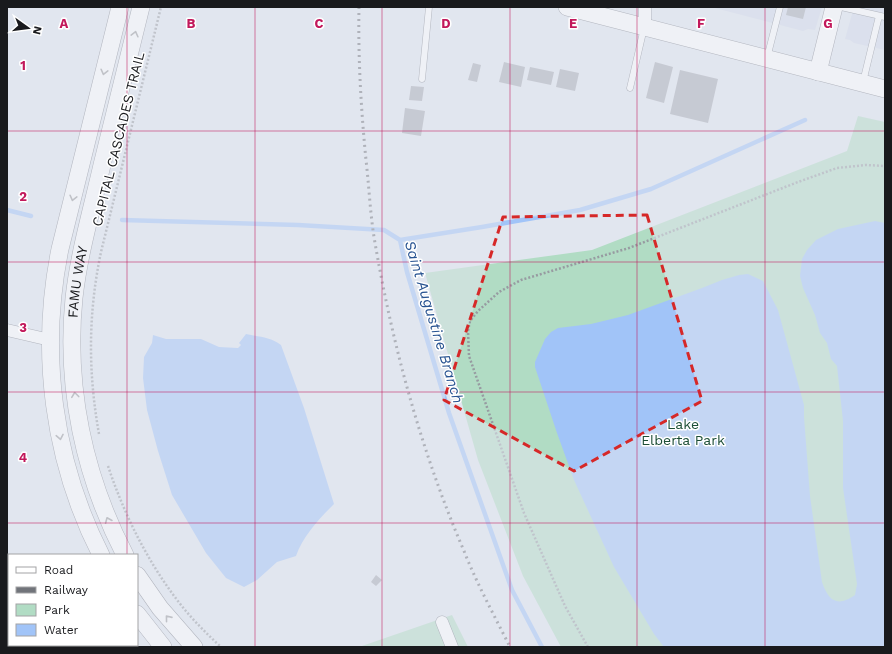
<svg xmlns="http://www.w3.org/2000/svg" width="892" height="654" viewBox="0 0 892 654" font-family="'Work Sans',sans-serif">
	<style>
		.built { fill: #d2daea }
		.green { fill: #b1dcc4 }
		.water { fill: #a1c4f8 }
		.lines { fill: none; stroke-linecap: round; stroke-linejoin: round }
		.stream { stroke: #a1c4f8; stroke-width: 4.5 }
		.building { fill: #a5a9b2 }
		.lane-casing { stroke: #7a7e87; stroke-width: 7 }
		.street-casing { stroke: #7a7e87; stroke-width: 13 }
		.secondary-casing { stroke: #7a7e87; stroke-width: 18 }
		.path { stroke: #979ba1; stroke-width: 2.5; stroke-dasharray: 2 2; stroke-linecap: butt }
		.lane { stroke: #fff; stroke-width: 6 }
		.street { stroke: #fff; stroke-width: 12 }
		.secondary { stroke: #fff; stroke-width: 17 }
		.rail { stroke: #71747a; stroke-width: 3; stroke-dasharray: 2 4; stroke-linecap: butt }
		.oneway { stroke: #989899 }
		.marked { fill: none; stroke: #d62828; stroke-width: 3; stroke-dasharray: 8 5; stroke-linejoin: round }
		.grid { fill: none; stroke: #c2185b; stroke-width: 1; stroke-opacity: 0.55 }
		.labels { text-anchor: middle; stroke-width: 3; stroke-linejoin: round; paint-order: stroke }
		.street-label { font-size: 14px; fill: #191a1d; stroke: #fff }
		.park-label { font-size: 14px; fill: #1c4e36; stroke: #fff }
		.water-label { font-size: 15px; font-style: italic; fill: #285391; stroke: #fff }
		.grid-label { font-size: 13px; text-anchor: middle; font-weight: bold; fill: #c2185b; stroke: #fff; stroke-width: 3; stroke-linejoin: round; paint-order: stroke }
	</style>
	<rect width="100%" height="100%" fill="#e1e6ef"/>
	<path class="built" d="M711 7H822L815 30 808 29 803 31Z
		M854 7H885V50L854 43 850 40 845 39Z"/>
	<path class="green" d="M858 116 885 122V647H561L523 576 478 460 425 273 592 250 847 151Z
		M452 615 468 647H359Z"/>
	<path class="water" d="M875 221 885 223V647H664L654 634 614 567 574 480 557 433 535 367V362L545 339 551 332 558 328 591 324 628 315 702 288 722 280 739 275 748 274 763 281 778 310 804 405V417L810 496 822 582C828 600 837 608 855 595L857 584 843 488V421L837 366 831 359 827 343 820 333 815 315 803 288 800 276 802 259 807 250 816 240 838 229Z
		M246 334C259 337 270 337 281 345L304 408 334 504C319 519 303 536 296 556L277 562 257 580 244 587 226 578 206 553 172 495 158 451 147 410 143 378 144 357 152 343 153 335 166 339H201L219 347 238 348 241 345 239 343Z"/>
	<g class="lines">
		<path class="stream" d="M7 210 31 216
			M122 220 298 225 384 230 400 240 407 272 449 413 512 590 542 647
			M400 240 482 227 580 210 651 189 805 120"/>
	</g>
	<path class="building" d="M788 7H806L803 19 786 15Z
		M504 62 525 67 521 87 499 82Z
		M655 62 673 67 664 103 646 98Z
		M473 63 481 65 477 82 468 80Z
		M530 67 554 72 551 85 527 80Z
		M560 69 579 73 575 91 556 87Z
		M680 70 718 79 708 123 670 114Z
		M411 86 424 87 422 101 409 100Z
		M405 108 425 111 421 136 402 133Z
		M376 575 382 580 376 586 371 582Z"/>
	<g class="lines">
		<defs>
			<path id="lane" d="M841 7 885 17
				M767 58 780 7
				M422 79 429 7
				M863 82 879 16
				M630 88 644 28"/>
			<path id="street" d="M645 26V7
				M7 330 50 340
				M442 622 452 647
				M10 647 13 645"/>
			<g id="secondary">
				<path d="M567 7 885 89"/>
				<path d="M818 72 834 7"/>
				<path d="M101 555C53 461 39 352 60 249L120 7"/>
				<path id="s1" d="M125 555C84 476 65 387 74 298 79 253 92 209 102 165 115 113 128 60 141 7"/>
				<path d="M137 575 160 608 194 647"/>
				<path d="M137 614 163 647"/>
			</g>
		</defs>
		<use href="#lane" class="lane-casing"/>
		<use href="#street" class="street-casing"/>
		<use href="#secondary" class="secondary-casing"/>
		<path class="path" d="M99 434C88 372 88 314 101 252L161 7
			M108 466C125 517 150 567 185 610 196 623 208 635 221 647
			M588 647 565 606 524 513 469 356 468 331 470 321 478 311 499 292 521 280 629 248 798 182 837 168 866 165 885 166"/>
		<use href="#lane" class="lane"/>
		<use href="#street" class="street"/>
		<use href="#secondary" class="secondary"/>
		<path class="rail" d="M359 7C358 58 361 109 366 160 369 186 370 211 374 237 392 344 421 451 464 551 477 584 494 615 510 647"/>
	</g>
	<defs><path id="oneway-chevron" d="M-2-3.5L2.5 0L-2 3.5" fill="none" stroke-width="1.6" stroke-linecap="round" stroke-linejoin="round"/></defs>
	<g class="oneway">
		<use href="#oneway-chevron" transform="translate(135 34) rotate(-76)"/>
		<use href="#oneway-chevron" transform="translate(104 72) rotate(104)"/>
		<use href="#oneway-chevron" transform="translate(73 198) rotate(104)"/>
		<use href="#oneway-chevron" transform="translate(75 395) rotate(-97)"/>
		<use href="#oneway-chevron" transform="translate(60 437) rotate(79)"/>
		<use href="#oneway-chevron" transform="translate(108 520) rotate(-113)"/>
		<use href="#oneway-chevron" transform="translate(168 618) rotate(-129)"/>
	</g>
	<path d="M0 0H892V654H0ZM647 215 702 401 574 471 444 400 503 217Z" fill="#e1e6ef" fill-opacity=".55" fill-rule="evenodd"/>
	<path class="marked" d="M647 215 702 401 574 471 444 400 503 217Z"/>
	<path class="grid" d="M127 7V555M255 7V647M382 7V647M510 7V647M637 7V647M765 7V647M7 131H885M7 262H885M7 392H885M7 523H885M127 645V647"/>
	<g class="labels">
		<g class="street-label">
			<text transform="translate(118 139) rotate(-76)" y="5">CAPITAL CASCADES TRAIL</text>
			<text dy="5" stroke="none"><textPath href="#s1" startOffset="282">FAMU WAY</textPath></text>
		</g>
		<g class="park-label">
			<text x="683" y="429">Lake<tspan x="683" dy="16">Elberta Park</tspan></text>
		</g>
		<g class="water-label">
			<text transform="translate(434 322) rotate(73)" y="5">Saint Augustine Branch</text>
		</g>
	</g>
	<g class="grid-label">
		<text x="64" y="28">A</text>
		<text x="191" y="28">B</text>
		<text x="319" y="28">C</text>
		<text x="446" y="28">D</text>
		<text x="573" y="28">E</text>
		<text x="701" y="28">F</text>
		<text x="828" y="28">G</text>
		<text x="23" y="70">1</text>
		<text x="23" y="201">2</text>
		<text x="23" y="332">3</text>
		<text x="23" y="462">4</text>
	</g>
	<rect width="892" height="654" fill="none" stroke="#191a1d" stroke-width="16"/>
	<rect x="8" y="554" width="130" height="92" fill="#ffffff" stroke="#a3a3a5"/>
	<rect x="16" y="567" width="20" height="6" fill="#ffffff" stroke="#a3a3a5"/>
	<text x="44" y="574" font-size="12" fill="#191a1d">Road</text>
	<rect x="16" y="587" width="20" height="6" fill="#71747a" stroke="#a3a3a5"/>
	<text x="44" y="594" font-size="12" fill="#191a1d">Railway</text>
	<rect x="16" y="604" width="20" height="12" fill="#b1dcc4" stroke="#a3a3a5"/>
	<text x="44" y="614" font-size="12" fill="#191a1d">Park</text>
	<rect x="16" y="624" width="20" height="12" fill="#a1c4f8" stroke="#a3a3a5"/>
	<text x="44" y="634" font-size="12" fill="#191a1d">Water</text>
	<g transform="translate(28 28) rotate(104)" stroke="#ffffff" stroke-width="3" paint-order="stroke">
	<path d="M0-3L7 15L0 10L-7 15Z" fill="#191a1d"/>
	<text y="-6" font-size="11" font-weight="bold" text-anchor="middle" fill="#191a1d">N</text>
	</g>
</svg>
